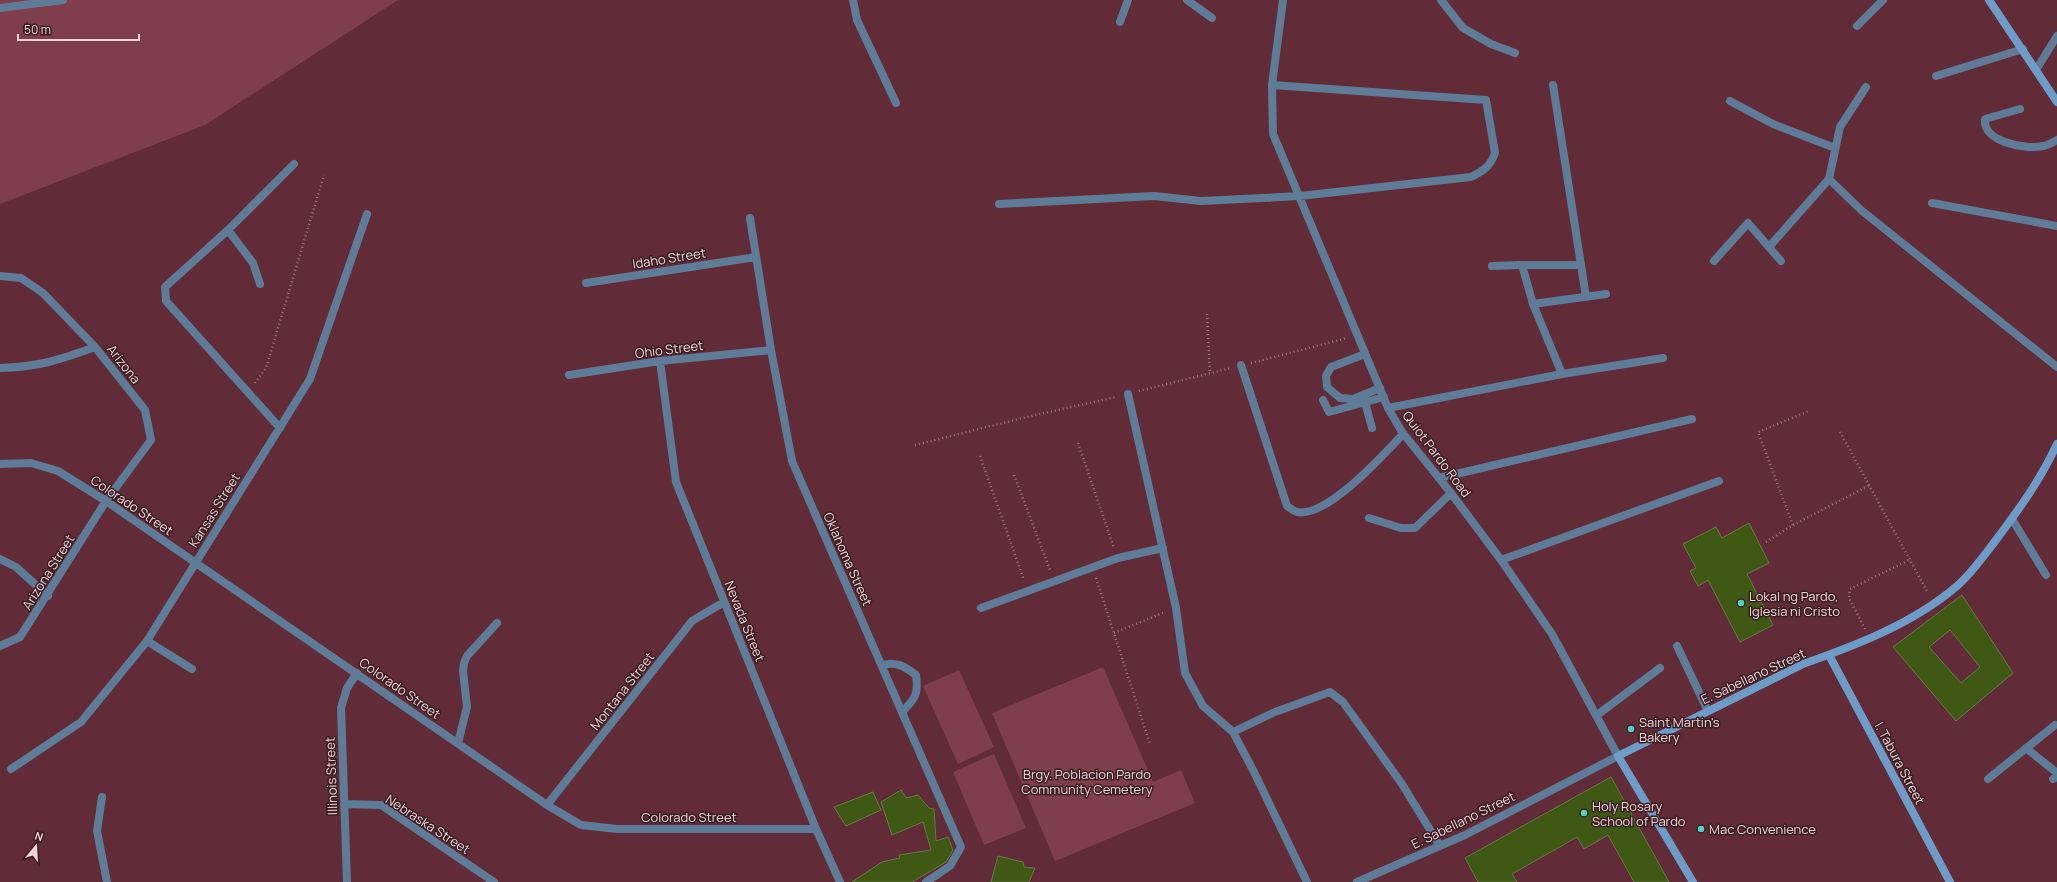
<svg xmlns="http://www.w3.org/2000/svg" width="2057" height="882" viewBox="0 0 2057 882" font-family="Manrope,sans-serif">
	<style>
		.green { fill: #7f3e4b }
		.building { fill: #3f5914; stroke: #647b48; fill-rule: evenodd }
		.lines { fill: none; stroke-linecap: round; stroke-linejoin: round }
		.path { stroke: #a47880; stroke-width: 2.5; stroke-dasharray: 1 3; stroke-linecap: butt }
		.lane { stroke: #5e7b98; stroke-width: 8 }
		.street { stroke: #5e7b98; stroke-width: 8 }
		.secondary { stroke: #6d9cc9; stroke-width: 8 }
		.poi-dot { fill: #55cec5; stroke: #361e22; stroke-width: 1.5 }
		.labels { text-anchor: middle; stroke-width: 3; stroke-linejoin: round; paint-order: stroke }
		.street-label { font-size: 13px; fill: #f5d2d7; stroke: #361e22 }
		.poi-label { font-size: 13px; fill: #f5d2d7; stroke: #361e22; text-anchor: start }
		.park-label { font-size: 13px; fill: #eed2d6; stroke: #361e22 }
	</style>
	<rect width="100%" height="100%" fill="#612c37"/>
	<path class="green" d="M0 0H398L205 125 0 204Z
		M1103 667 1153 782 1181 770 1195 803 1055 861 992 713Z
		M959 670 994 747 958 764 923 686Z
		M994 754 1026 828 984 845 953 772Z"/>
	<path class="building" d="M1749 523 1769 563 1747 574 1773 625 1740 642 1708 580 1698 586 1690 571 1696 568 1683 544 1716 527 1722 538Z
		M1962 595 2013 673 1956 721 1893 647ZM1950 630 1980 667 1961 683 1929 647Z
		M1611 777 1669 882H1634L1608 835 1584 849 1577 837 1512 874 1517 882H1478L1465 858Z
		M901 790 906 798 918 795 929 808 934 809 936 841 948 837 953 850 946 862 912 882H852L882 862 900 858 899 855 931 850 923 822 892 835 881 802Z
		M873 792 881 810 846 826 834 807Z
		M998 856 1023 862 1024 867 1035 868 1029 882H991Z"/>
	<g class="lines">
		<path class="path" d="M1207 314 1210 373
			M1251 363 1347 338
			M255 383 266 368 324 175
			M1139 391 1231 368
			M1840 432 1928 593
			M1078 443 1114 548
			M915 445 1031 416 1116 397
			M980 456 1024 580
			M1014 475 1050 570
			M1793 525 1758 432 1809 411
			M1766 542 1793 525 1870 485
			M1096 578 1150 744
			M1865 629 1849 598 1850 589 1909 560
			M1114 633 1165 612"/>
		<path class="lane" d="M0 8 63 0
			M2036 70 2057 36
			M2020 109 1985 119C1982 142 2026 150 2043 146 2047 146 2053 142 2057 140
			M1714 261 1748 223 1781 261
			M1581 265 1586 297
			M1492 266 1522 265
			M1533 304 1606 294
			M1365 354 1331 367 1326 376 1327 387 1340 398 1353 399 1380 388
			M1323 400 1329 412 1384 397
			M1365 402 1372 428
			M2012 519 2046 575
			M147 641 192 669
			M1677 646 1708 711
			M882 665C896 661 904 666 916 675 919 694 915 699 902 712
			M1597 715 1660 668
			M458 743 467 707 463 671 464 663 467 656 497 623
			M2026 748 2057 773
			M1988 779 2055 725
			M102 797 97 831 107 882"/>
		<path class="street" d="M853 0 857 20 896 103
			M1187 0 1212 18
			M1283 0 1272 85 1273 134 1388 408 1402 432 1451 493 1501 560 1552 634 1618 756 1465 835 1357 882
			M1441 0 1463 28 1491 44 1515 53
			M1120 22 1128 0
			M1857 26 1883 0
			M1936 76 2023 49
			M1553 85 1581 265H1522L1533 304 1562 374
			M1730 101 1773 124 1835 148
			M1829 179 1861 210 2057 367
			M1932 203 2057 226
			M999 204 1154 196 1201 201 1300 196 1471 177C1483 171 1490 167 1495 153L1486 100 1272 85
			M750 218 771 350 792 461 961 847 950 866 926 882
			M228 230 253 263 260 284
			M1769 247 1829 179 1840 127 1866 87
			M0 276 21 278 43 293 95 347 145 410 151 440 106 501 20 637 0 646
			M586 283 756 257
			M660 361 676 482 816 829 840 882
			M1241 365 1287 506C1290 508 1294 511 1297 512 1327 518 1384 454 1403 434
			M0 368C39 367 59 360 95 347
			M569 375 660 361 771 350
			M1128 394 1176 608 1185 673 1203 706 1233 732 1254 772 1307 882
			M1388 408 1562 374 1663 358
			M280 428 166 301 165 287 228 230 294 164
			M0 464 31 463 58 471 106 501 547 805 581 825 617 829H816
			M1439 478 1692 419
			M1369 518 1401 528H1415L1451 493
			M0 559 16 567 48 596
			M1501 560 1719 481
			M981 608 1118 558 1163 548
			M1233 732 1275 712 1330 692 1343 702 1402 784 1440 846
			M11 769 81 722 147 641 310 379 367 214
			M2053 779 2057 777
			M344 804 381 805 494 882
			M547 805 692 621 724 602
			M347 882 341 708 347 688 357 673"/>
		<path class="secondary" d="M1989 0 2057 102
			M1829 655 1950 882
			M1693 882 1618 756 1803 664C1857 645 1914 623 1957 586 1971 574 1982 558 1993 544 2017 512 2040 481 2057 444"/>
	</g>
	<g class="poi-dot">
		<circle cx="1741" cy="603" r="4"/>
		<circle cx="1631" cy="729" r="4"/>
		<circle cx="1584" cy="813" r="4"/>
		<circle cx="1701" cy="829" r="4"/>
	</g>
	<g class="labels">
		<g class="street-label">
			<text transform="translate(669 258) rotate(-9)" y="5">Idaho Street</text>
			<text transform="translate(669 349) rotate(-7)" y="5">Ohio Street</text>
			<text transform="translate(124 364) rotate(52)" y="5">Arizona</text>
			<text transform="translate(1437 454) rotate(53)" y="5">Quiot Pardo Road</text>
			<text transform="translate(132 505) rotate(34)" y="5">Colorado Street</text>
			<text transform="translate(214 510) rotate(-58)" y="5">Kansas Street</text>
			<text transform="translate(848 559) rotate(66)" y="5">Oklahoma Street</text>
			<text transform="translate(48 572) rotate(-58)" y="5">Arizona Street</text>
			<text transform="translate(745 621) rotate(68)" y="5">Nevada Street</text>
			<text transform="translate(1753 676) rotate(-25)" y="5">E. Sabellano Street</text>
			<text transform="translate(400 688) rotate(35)" y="5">Colorado Street</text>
			<text transform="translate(622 691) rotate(-52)" y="5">Montana Street</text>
			<text transform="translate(1900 763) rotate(62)" y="5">I. Tabura Street</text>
			<text transform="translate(331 776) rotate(-92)" y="5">Illinois Street</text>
			<text x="689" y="822">Colorado Street</text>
			<text transform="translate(1463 820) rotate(-26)" y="5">E. Sabellano Street</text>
			<text transform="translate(428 824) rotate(33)" y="5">Nebraska Street</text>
		</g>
		<g class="poi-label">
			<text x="1749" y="601">Lokal ng Pardo,<tspan x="1749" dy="15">Iglesia ni Cristo</tspan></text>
			<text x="1639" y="727">Saint Martin's<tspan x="1639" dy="15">Bakery</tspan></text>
			<text x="1592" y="811">Holy Rosary<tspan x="1592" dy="15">School of Pardo</tspan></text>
			<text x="1709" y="834">Mac Convenience</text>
		</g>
		<g class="park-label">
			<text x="1087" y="779">Brgy. Poblacion Pardo<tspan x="1087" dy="15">Community Cemetery</tspan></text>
		</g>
	</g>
	<g transform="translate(36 846) rotate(18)" stroke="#361e22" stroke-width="3" paint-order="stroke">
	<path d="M0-3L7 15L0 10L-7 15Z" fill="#f5d2d7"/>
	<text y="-6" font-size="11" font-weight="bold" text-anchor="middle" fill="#f5d2d7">N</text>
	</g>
	<path d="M18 34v6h121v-6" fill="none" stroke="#f5d2d7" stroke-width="2"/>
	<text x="24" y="34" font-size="12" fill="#f5d2d7" stroke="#361e22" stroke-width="3" paint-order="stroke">50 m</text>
</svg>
